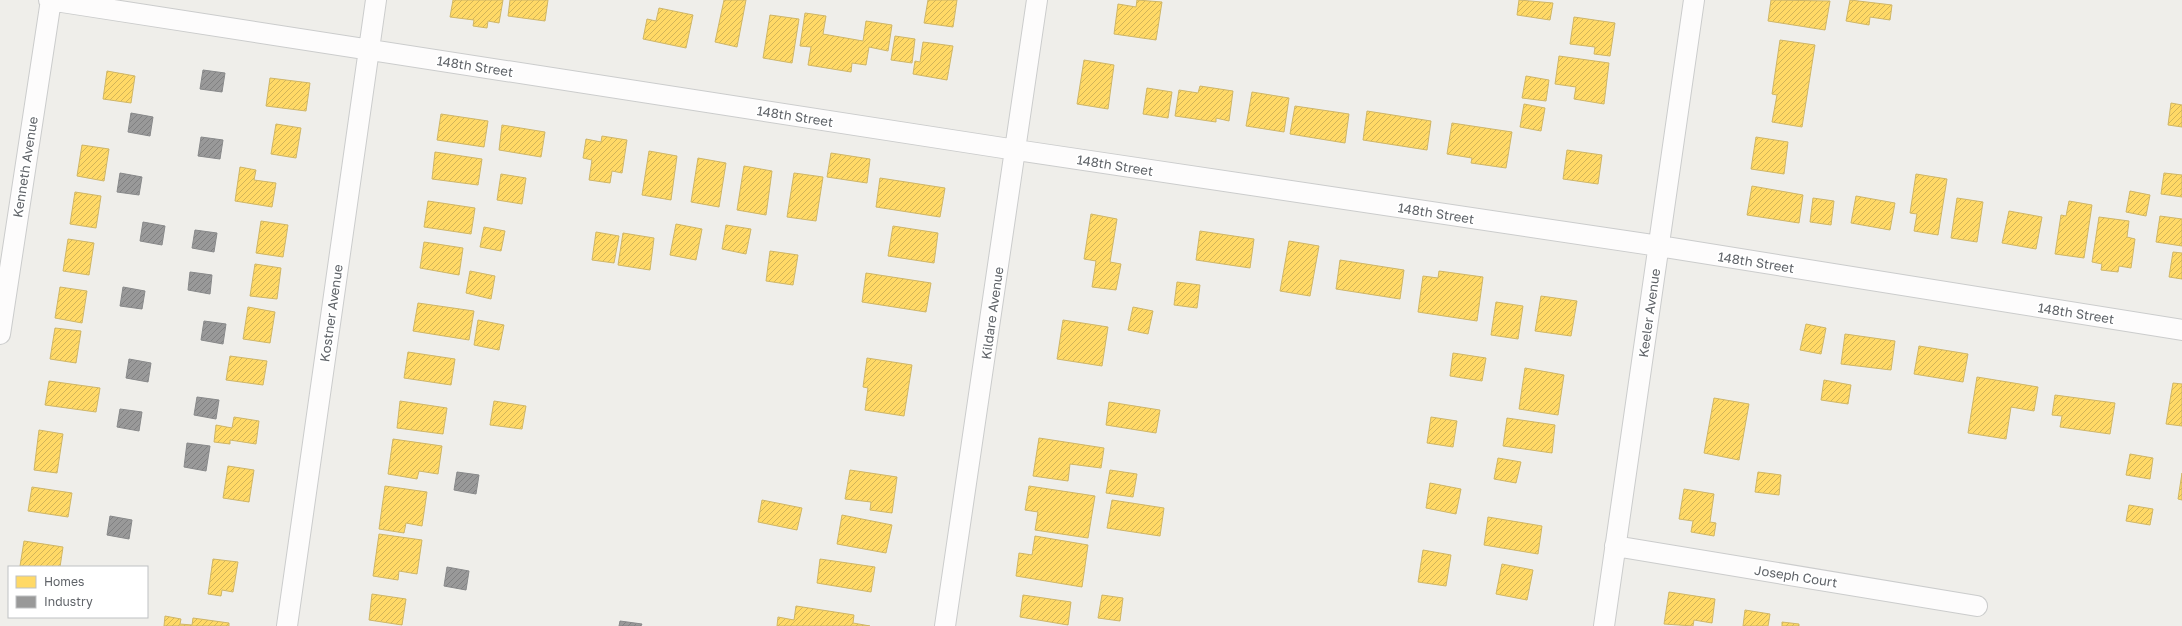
<svg xmlns="http://www.w3.org/2000/svg" width="2182" height="626" viewBox="0 0 2182 626" font-family="'Golos Text',sans-serif">
	<style>
		.homes { fill: url(#homes-hatch); stroke: #cfb667 }
		.industry { fill: url(#industry-hatch); stroke: #88898a }
		.lines { fill: none; stroke-linecap: round; stroke-linejoin: round }
		.minor-casing { stroke: #cbcccc; stroke-width: 22 }
		.minor { stroke: #fdfcfc; stroke-width: 20 }
		.labels { text-anchor: middle; stroke-width: 4; stroke-linejoin: round; paint-order: stroke }
		.street-label { font-size: 13px; fill: #5f6368; stroke: #fff }
	</style>
	<defs>
		<pattern id="homes-hatch" width="6" height="6" patternUnits="userSpaceOnUse"><rect width="6" height="6" fill="#ffd966"/><path d="M-1 1l2-2M0 6l6-6M5 7l2-2" fill="none" stroke="#d2b458"/></pattern>
		<pattern id="industry-hatch" width="6" height="6" patternUnits="userSpaceOnUse"><rect width="6" height="6" fill="#999"/><path d="M-1 1l2-2M0 6l6-6M5 7l2-2" fill="none" stroke="#808081"/></pattern>
	</defs>
	<rect width="100%" height="100%" fill="#efeeea"/>
	<path class="homes" d="M453 0H503L499 23 488 21 487 28 473 26 474 20 450 17Z
		M510 0H548L545 21 508 16Z
		M724 0H746L737 47 715 42Z
		M928 0H957L953 27 924 23Z
		M1137 0 1162 2 1156 40 1114 34 1118 4 1136 7Z
		M1519 0 1553 3 1550 20 1517 15Z
		M1771 0 1830 1 1825 30 1768 21Z
		M1850 0 1892 5 1890 20 1870 17 1869 25 1846 21Z
		M659 8 693 15 686 48 643 39 647 19 656 21Z
		M805 13 826 16 823 34 863 41 866 21 892 25 888 51 869 47 866 65 852 63 851 72 808 65 811 47 800 46Z
		M770 15 799 19 792 63 763 58Z
		M1574 17 1615 23 1610 56 1594 54 1595 47 1570 44Z
		M895 36 915 39 912 63 891 60Z
		M1780 40 1815 45 1802 127 1772 122 1777 95 1772 94Z
		M923 42 953 46 947 80 913 74 915 61 920 62Z
		M1559 56 1609 63 1604 104 1574 99 1576 87 1555 84Z
		M1084 60 1114 65 1108 109 1077 104Z
		M107 71 135 76 131 103 103 99Z
		M1526 76 1549 80 1546 101 1522 98Z
		M270 78 310 83 306 111 266 106Z
		M1200 86 1233 91 1229 121 1216 118V122L1175 116 1179 90 1198 93Z
		M1147 88 1172 92 1168 118 1143 114Z
		M1252 92 1289 98 1284 132 1246 126Z
		M2171 103 2182 105V127L2168 125Z
		M1524 104 1545 108 1541 131 1520 127Z
		M1295 106 1349 114 1345 143 1290 134Z
		M1367 111 1431 121 1427 150 1363 140Z
		M441 114 488 121 484 147 437 140Z
		M1452 123 1512 132 1506 168 1471 163 1472 158 1447 154Z
		M276 124 301 128 296 158 271 154Z
		M502 125 545 132 541 157 499 150Z
		M602 136 627 140 622 173 612 171 610 183 589 180 592 160 583 158 586 139 601 142Z
		M1756 137 1788 142 1784 174 1751 169Z
		M82 145 109 149 104 181 77 176Z
		M1567 150 1602 155 1598 184 1563 179Z
		M649 151 677 156 671 200 642 195Z
		M435 152 482 159 478 185 432 179Z
		M831 153 870 159 867 183 827 177Z
		M698 158 726 163 719 207 691 202Z
		M744 166 772 171 766 215 737 210Z
		M240 167 256 170 254 180 276 183 272 207 235 201Z
		M794 173 823 177 816 221 787 217Z
		M2164 173 2182 175V197L2161 194Z
		M501 174 526 178 522 204 497 200Z
		M1916 174 1947 179 1938 235 1914 231 1917 214 1910 213Z
		M880 178 945 188 940 217 876 207Z
		M1752 186 1803 195 1799 223 1747 215Z
		M2130 191 2150 195 2146 216 2126 212Z
		M75 192 101 196 96 228 70 224Z
		M1856 196 1895 203 1890 230 1851 223Z
		M1813 198 1834 201 1831 225 1810 222Z
		M1957 198 1983 202 1977 242 1951 238Z
		M428 201 475 208 471 234 424 227Z
		M2069 201 2092 205 2084 258 2055 254 2061 215 2066 216Z
		M2009 211 2042 217 2036 249 2002 243Z
		M1091 214 1117 219 1110 262 1121 264 1116 290 1092 287 1096 261 1084 259Z
		M2160 216 2182 219V246L2156 242Z
		M2099 217 2129 221 2127 237 2135 239 2131 268 2119 266 2118 272 2101 270 2102 264 2092 262Z
		M261 221 288 225 283 257 256 253Z
		M676 224 702 229 696 260 670 255Z
		M726 225 751 229 746 254 722 249Z
		M893 226 938 233 934 263 888 256Z
		M484 227 505 231 501 251 480 247Z
		M1200 231 1254 239 1250 268 1196 260Z
		M596 232 619 236 614 263 592 260Z
		M623 233 654 238 650 270 618 265Z
		M68 239 94 243 89 275 63 271Z
		M1289 241 1319 246 1310 296 1280 291Z
		M424 242 463 248 459 275 420 268Z
		M770 251 798 255 793 285 766 281Z
		M2173 252 2182 253V279L2169 277Z
		M1340 260 1404 270 1400 299 1336 289Z
		M255 264 281 268 277 299 250 296Z
		M470 271 495 276 491 299 466 293Z
		M1439 271 1483 277 1477 321 1418 312 1423 276 1438 278Z
		M866 273 931 283 926 312 862 302Z
		M1177 282 1200 285 1197 308 1174 305Z
		M60 287 87 291 82 323 55 318Z
		M1541 296 1577 301 1571 336 1535 331Z
		M1496 302 1523 306 1518 339 1491 335Z
		M418 303 474 311 469 340 413 331Z
		M248 307 275 312 270 343 243 339Z
		M1133 307 1153 311 1148 334 1128 330Z
		M478 320 504 325 499 350 474 345Z
		M1063 320 1108 327 1102 366 1057 359Z
		M1806 324 1826 328 1821 354 1800 350Z
		M55 328 81 331 76 363 50 359Z
		M1845 334 1895 341 1891 370 1841 364Z
		M1919 346 1968 354 1963 382 1914 374Z
		M408 352 455 359 451 385 404 378Z
		M1453 353 1486 358 1482 381 1450 376Z
		M230 356 267 361 263 385 226 380Z
		M867 358 912 365 904 416 865 410 868 388 863 387Z
		M1525 368 1564 375 1558 415 1519 409Z
		M1977 377 2038 387 2034 411 2011 407 2006 439 1968 433Z
		M1824 380 1851 385 1848 404 1821 400Z
		M49 381 100 388 96 412 45 405Z
		M2173 383 2182 384V426L2166 424Z
		M2055 395 2115 403 2110 434 2060 427 2062 416 2052 415Z
		M1714 398 1749 404 1739 460 1704 453Z
		M400 401 447 408 443 434 397 428Z
		M494 401 526 406 522 429 490 425Z
		M1109 402 1160 410 1156 433 1106 425Z
		M234 417 259 421 256 444 230 440V444L214 442 216 425 232 428Z
		M1431 417 1457 421 1453 447 1427 443Z
		M1507 418 1555 425 1552 453 1503 446Z
		M39 430 63 434 57 473 34 470Z
		M1039 438 1104 448 1101 468 1070 464 1068 481 1033 476Z
		M393 439 442 446 438 474 419 471 417 479 388 474Z
		M2130 454 2153 458 2150 479 2126 475Z
		M1498 458 1521 462 1516 483 1494 479Z
		M228 466 254 470 249 502 223 498Z
		M850 470 897 477 892 513 870 510 871 502 845 499Z
		M1110 470 1137 474 1133 497 1106 493Z
		M1758 472 1781 475 1779 495 1755 492Z
		M2182 473V500L2178 499Z
		M1430 483 1461 489 1456 514 1426 508Z
		M385 486 427 492 422 526 406 523 404 533 379 529Z
		M1029 486 1095 496 1088 538 1035 530 1038 512 1025 510Z
		M32 487 72 493 68 517 28 511Z
		M1684 489 1714 494 1710 522 1716 523 1714 536 1691 532 1693 521 1679 519Z
		M762 500 802 508 797 530 758 522Z
		M1112 500 1164 508 1160 536 1107 528Z
		M2129 505 2153 509 2150 525 2126 521Z
		M842 515 892 525 886 553 837 544Z
		M1488 517 1542 526 1538 554 1484 545Z
		M379 534 422 540 417 574 399 571 398 580 373 576Z
		M1035 536 1088 545 1082 587 1016 576 1019 553 1032 555Z
		M24 541 63 547 60 567 20 566Z
		M1423 550 1451 555 1446 586 1418 582Z
		M213 559 238 562 233 592 222 590 221 596 208 594Z
		M820 559 875 567 871 592 817 583Z
		M1502 564 1533 570 1527 600 1496 594Z
		M1669 592 1715 599 1712 623 1694 620 1693 626 1664 624Z
		M372 594 406 599 402 625 369 620Z
		M1023 595 1071 602 1068 625 1020 617Z
		M1102 595 1123 598 1120 621 1098 618Z
		M796 606 854 615 853 623 870 626H777L778 617 794 620Z
		M1745 610 1770 614 1768 626H1743Z
		M165 616 181 619 180 624 192 625 193 618 229 623V626H164Z
		M1782 622 1799 624V626H1782Z"/>
	<path class="industry" d="M203 70 225 73 222 92 200 89Z
		M131 113 153 117 150 136 128 132Z
		M201 137 223 140 220 159 198 156Z
		M120 173 142 177 139 195 117 192Z
		M143 222 165 226 162 245 140 241Z
		M195 230 217 233 214 252 192 248Z
		M190 272 212 275 210 294 188 290Z
		M123 287 145 291 142 309 120 306Z
		M204 321 226 324 223 344 201 340Z
		M129 359 151 363 148 382 126 378Z
		M197 397 219 400 216 419 194 415Z
		M120 409 142 412 139 431 117 427Z
		M187 443 210 446 206 471 184 467Z
		M457 472 479 475 476 494 454 490Z
		M110 516 132 520 129 539 107 535Z
		M447 567 469 571 466 590 444 586Z
		M620 621 642 624 641 626H619Z"/>
	<g class="lines">
		<defs>
			<path id="minor" d="M49 0 1016 150 1659 246 2182 330
				M0 334 51 0
				M1615 546 1977 606
				M287 626 376 0
				M945 626 1037 0
				M1604 626 1694 0"/>
		</defs>
		<use href="#minor" class="minor-casing"/>
		<use href="#minor" class="minor"/>
	</g>
	<g class="labels">
		<g class="street-label">
			<text transform="translate(475 66) rotate(9)" y="5">148th Street</text>
			<text transform="translate(795 116) rotate(9)" y="5">148th Street</text>
			<text transform="translate(1115 165) rotate(9)" y="5">148th Street</text>
			<text transform="translate(25 167) rotate(-81)" y="5">Kenneth Avenue</text>
			<text transform="translate(1436 213) rotate(9)" y="5">148th Street</text>
			<text transform="translate(1756 262) rotate(9)" y="5">148th Street</text>
			<text transform="translate(331 313) rotate(-82)" y="5">Kostner Avenue</text>
			<text transform="translate(992 313) rotate(-82)" y="5">Kildare Avenue</text>
			<text transform="translate(1649 313) rotate(-82)" y="5">Keeler Avenue</text>
			<text transform="translate(2076 313) rotate(9)" y="5">148th Street</text>
			<text transform="translate(1796 576) rotate(9)" y="5">Joseph Court</text>
		</g>
	</g>
	<rect x="8" y="566" width="140" height="52" fill="#ffffff" stroke="#bfc1c3"/>
	<rect x="16" y="576" width="20" height="12" fill="#ffd966" stroke="#bfc1c3"/>
	<text x="44" y="586" font-size="12" fill="#5f6368">Homes</text>
	<rect x="16" y="596" width="20" height="12" fill="#999999" stroke="#bfc1c3"/>
	<text x="44" y="606" font-size="12" fill="#5f6368">Industry</text>
</svg>
